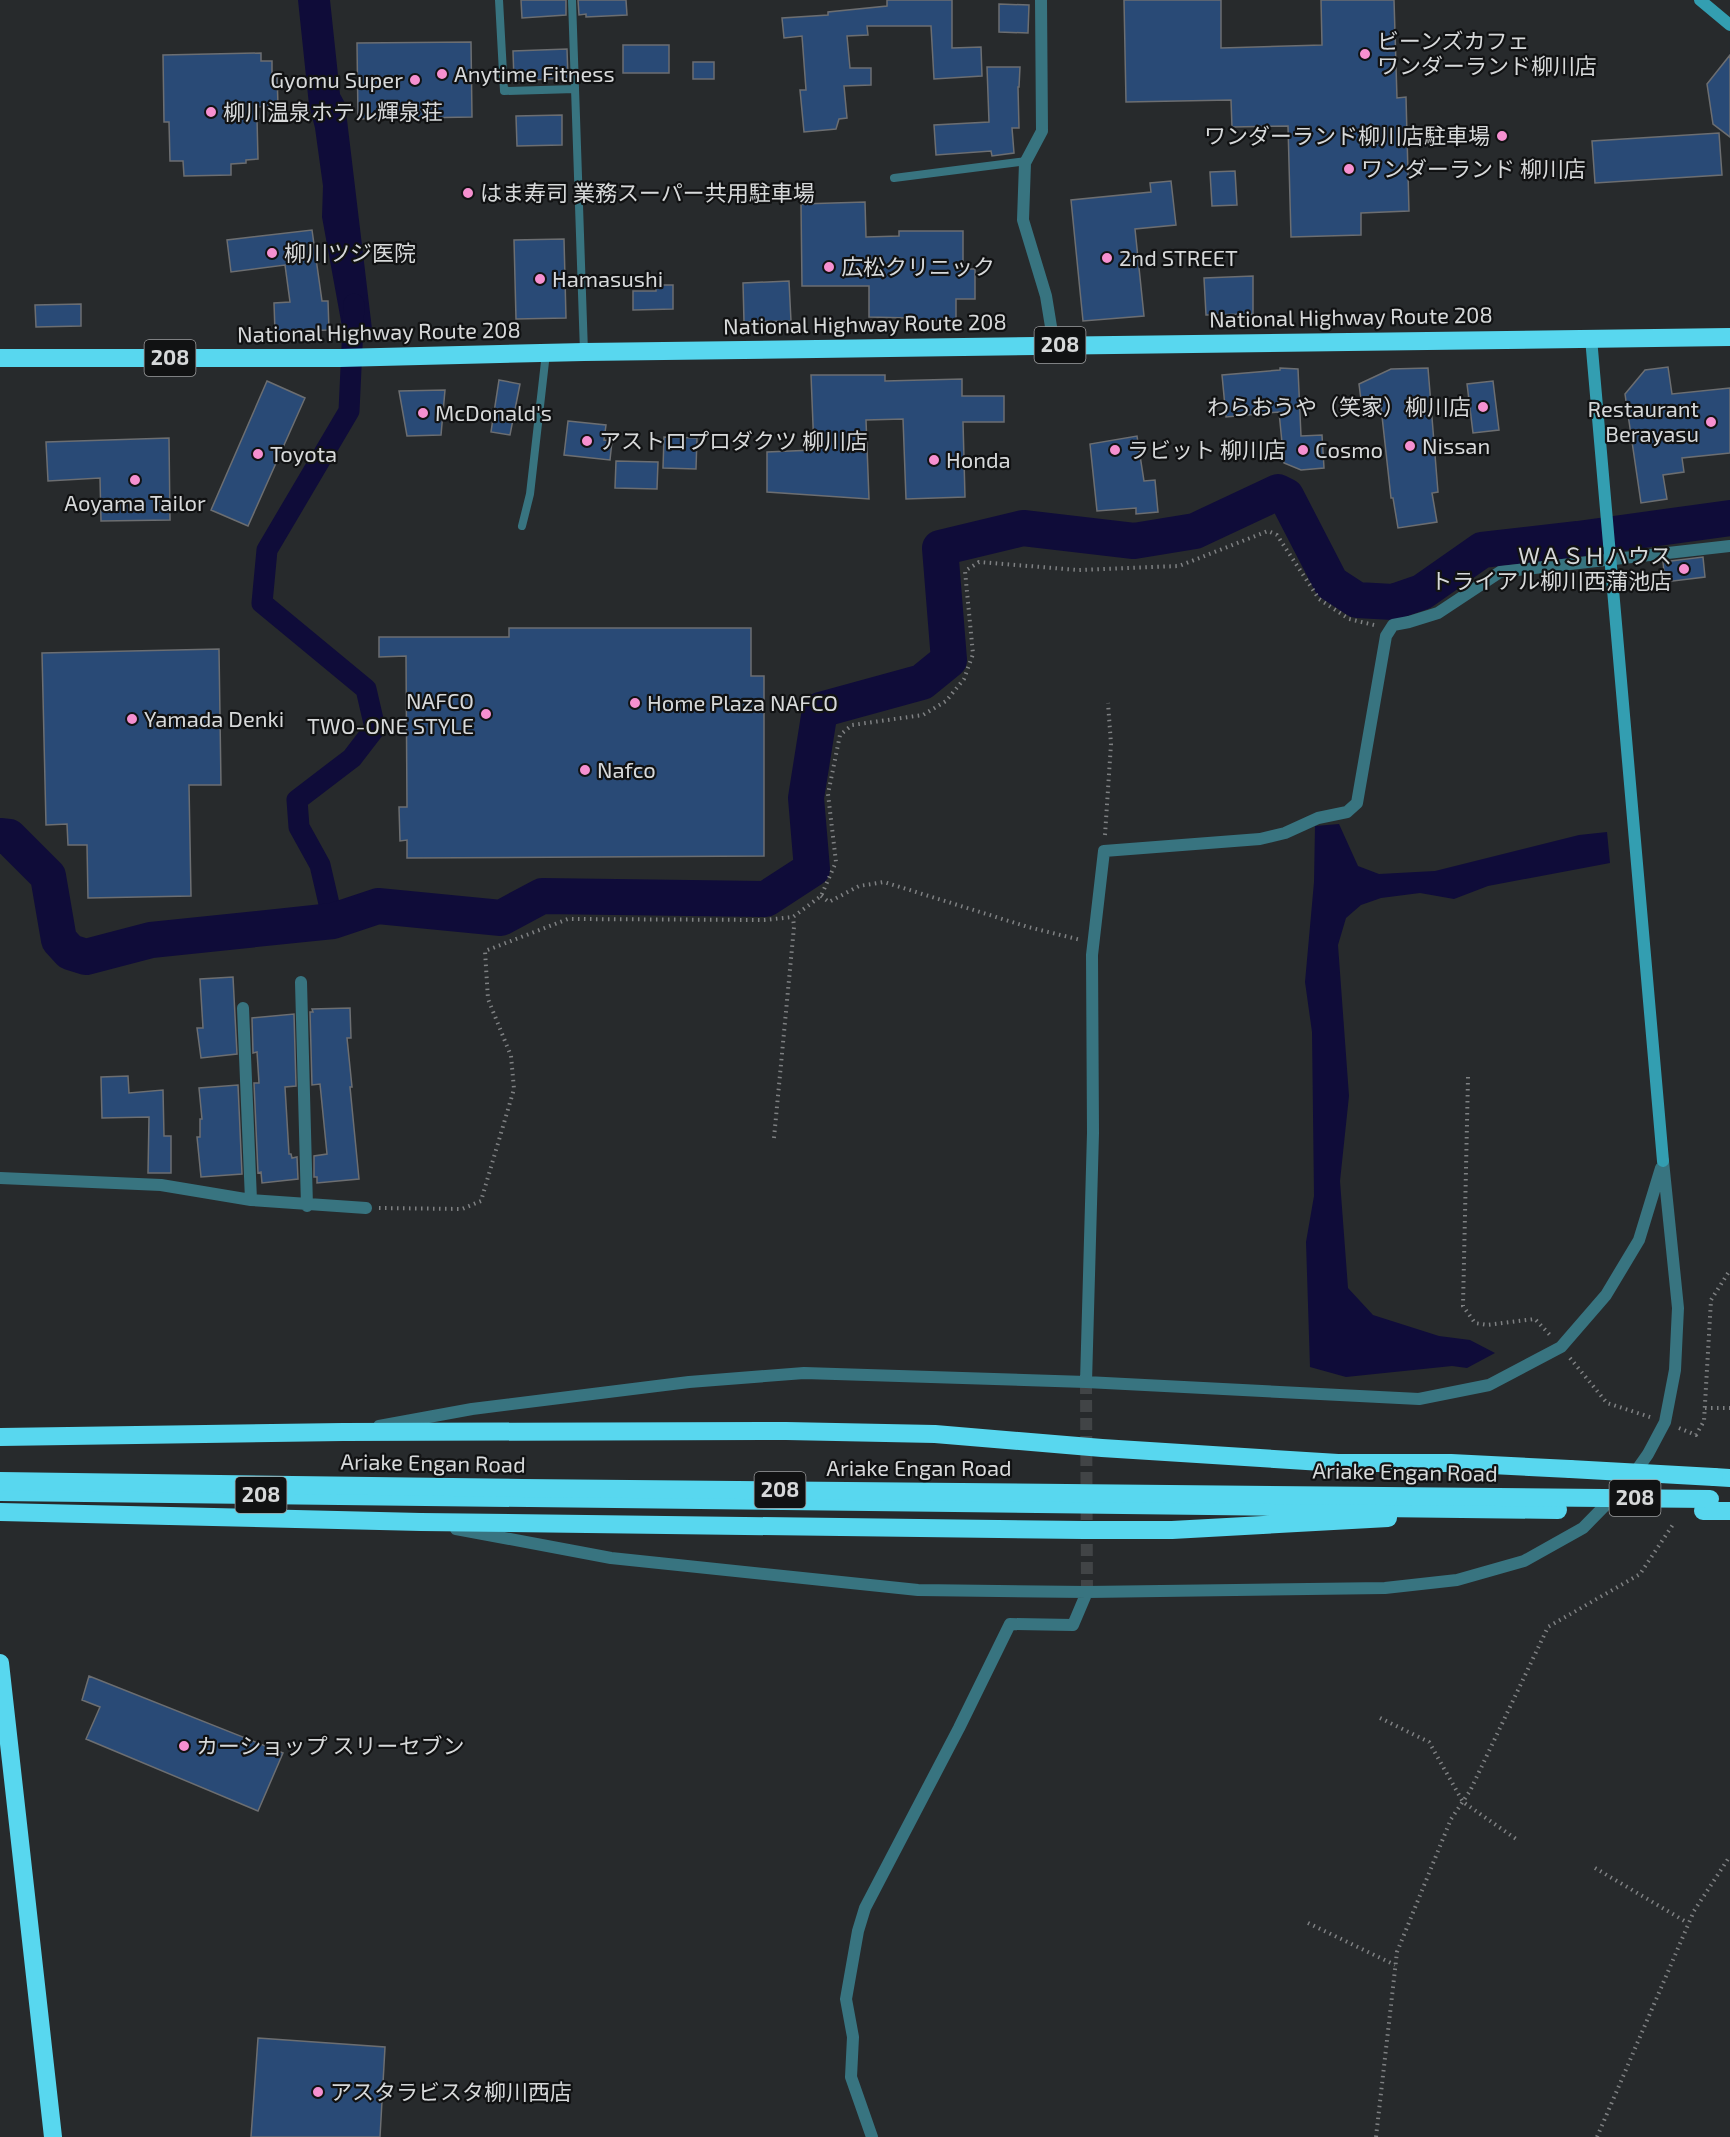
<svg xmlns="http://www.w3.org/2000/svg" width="1730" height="2137" viewBox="0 0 1730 2137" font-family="'Exo 2','Noto Sans JP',sans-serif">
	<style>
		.water { fill: #0f0c39 }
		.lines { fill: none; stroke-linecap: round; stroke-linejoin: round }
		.canal { stroke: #0f0c39; stroke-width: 21 }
		.river { stroke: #0f0c39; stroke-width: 36 }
		.building { fill: #294a76; stroke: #6c6e71; stroke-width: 1.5 }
		.secondary-tunnel { stroke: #414446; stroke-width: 12; stroke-dasharray: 12 6; stroke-linecap: butt }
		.path { stroke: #7f8183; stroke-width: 4; stroke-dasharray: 1.5 4.5; stroke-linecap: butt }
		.lane { stroke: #387480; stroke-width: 8 }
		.street { stroke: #387480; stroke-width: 12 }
		.secondary { stroke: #339eb1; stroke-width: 12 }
		.highway { stroke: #58d7ef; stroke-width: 18 }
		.highway-bridge { stroke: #58d7ef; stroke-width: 18 }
		.poi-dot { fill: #f690d0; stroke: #111213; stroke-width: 2 }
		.labels { text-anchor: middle; stroke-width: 4.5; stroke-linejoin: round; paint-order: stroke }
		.shield { fill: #111213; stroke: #9c9d9e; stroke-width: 1.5 }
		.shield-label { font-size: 21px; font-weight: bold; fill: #d7d9da }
		.poi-label { font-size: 22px; fill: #d7d9da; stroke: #111213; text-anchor: start }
		.street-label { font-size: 22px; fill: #d7d9da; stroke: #111213 }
	</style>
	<rect width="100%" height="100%" fill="#272a2c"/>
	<path class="water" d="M298 0H330L340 94 345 103 372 329 343 332 322 217 323 186 315 128 309 105Z
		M1730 505V535L1640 545 1637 515Z
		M1339 824 1358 866 1379 874 1435 871 1579 835 1607 832 1610 863 1488 886 1454 899 1420 893 1381 898 1361 905 1346 918 1338 945 1349 1096 1340 1181 1348 1288 1373 1315 1439 1336 1470 1340 1495 1353 1467 1368 1452 1366 1346 1377 1310 1367 1306 1242 1314 1196 1312 1032 1305 982 1314 882 1315 826Z"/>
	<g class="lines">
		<path class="canal" d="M333 921 320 865 299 827 297 800 352 758 375 728 366 689 262 603 267 550 349 411 354 304"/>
		<path class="river" d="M0 836 9 837 48 876 59 940 70 952 86 957 151 940 333 921 378 906 501 918 542 896 766 899 812 869 806 798 820 710 922 682 949 660 940 548 1023 528 1134 541 1195 531 1278 492 1286 496 1331 583 1357 600 1393 602 1422 592 1482 550 1578 539 1730 518"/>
	</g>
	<path class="building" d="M521 0H566V15L522 18Z
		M578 0H626L627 15 586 17V14L579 15Z
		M887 0H952V48L981 47 982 76 934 79 931 26H867L868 35 847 36 850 68H871V85L844 86 847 118 839 119 836 129 804 132 800 90H806L802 36 784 38 782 18 828 15V12L887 6Z
		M1124 0H1221V48L1322 45 1321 0H1394L1397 98 1406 97 1409 211 1361 213V235L1291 237 1288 126 1232 127 1231 100 1126 102Z
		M999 4 1029 5 1028 33 999 32Z
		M471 42 472 117 358 119 357 43Z
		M623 45H669V73H623Z
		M567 49 568 78 514 81 513 51Z
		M261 53V61H272V74L277 73 278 106 258 107 259 118H257L258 159 246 160V163L231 164V175L184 176 183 161H170L169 122H164L163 55Z
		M1730 55V137L1713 124 1707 84Z
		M693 62H714V79H693Z
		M987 67H1020L1019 87H1018L1019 128H1012L1014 153 992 156 991 151 936 155 934 125 989 122Z
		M562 115V145L517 146 516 116Z
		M1719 133 1722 175 1595 183 1592 141Z
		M1235 171 1237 205 1212 206 1210 172Z
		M1171 181 1176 225 1135 229 1144 316 1083 321 1071 200 1151 192 1150 183Z
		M865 202 866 237 899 236V231H963V269H975V299H956V320L909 321V318L869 317V286H802L801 204Z
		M312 230 322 301H328L329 330 275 332 274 303 290 302 285 265 231 272 227 240Z
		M564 239 566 318 516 319 514 240Z
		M1253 276V314L1206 315 1204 278Z
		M789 281 791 321 744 322 743 283Z
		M656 285H673V309L633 310V291H656Z
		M81 304V326L36 327 35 305Z
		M1668 367 1672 394 1730 388V453L1682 458 1684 472 1663 475 1667 499 1641 503 1625 394 1645 370Z
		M1280 368 1298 369 1301 436 1322 435 1324 468 1301 470 1284 463 1279 412 1226 417 1222 375 1280 370Z
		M1428 368 1438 492 1432 493 1437 522 1398 528 1393 498H1391L1380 398 1361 400 1359 384 1391 369Z
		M811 375H885V381L962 379V396H1004V422H963L965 497 906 499 903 419 866 420 869 499 767 492V452L814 450Z
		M499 380 520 384 510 435 491 432Z
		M267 381 305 398 248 526 211 510Z
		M1493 381 1499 430 1473 433 1467 384Z
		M445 390 441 435 407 436 399 391Z
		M568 421 606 425 604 440 612 441 610 460 564 455Z
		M1137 436 1144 481 1155 480 1158 512 1136 514V508L1097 511 1090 444Z
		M664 437 697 438 696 469 663 468Z
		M169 438 170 520 101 521 100 478 48 481 46 442Z
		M616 461 658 462 657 489 615 488Z
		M1703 557 1705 577 1665 582 1663 562Z
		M509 628H751V676H764V856L407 858V840L400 841 399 807H407L406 656 379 657V637H509Z
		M219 649 221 785H189L191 896 88 898 87 845H68L67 824 46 825 42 653Z
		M233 977 237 1054 201 1058 197 1028H203L200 979Z
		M350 1008 351 1038H347L352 1087H350L359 1179 317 1183V1177H314V1156L327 1154 320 1084 312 1085 310 1012H313L312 1009Z
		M294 1014 296 1086 285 1087 289 1154H291L292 1158 297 1157 298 1179 262 1183 261 1172 258 1173 254 1083H259L257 1052 253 1053 252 1018Z
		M128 1076 129 1093 163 1090 164 1136H171V1173H148L149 1117 102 1118 101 1077Z
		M238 1085 242 1174 201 1177 197 1137H200V1119H202L199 1088Z
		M89 1676 283 1753 258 1811 86 1739 100 1707 82 1700Z
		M258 2038 385 2047 380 2137H251Z"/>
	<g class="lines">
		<path class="secondary-tunnel" d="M1086 1382 1087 1592"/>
		<path class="path" d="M1105 835 1111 744 1108 703
			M821 896 829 902 859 886 884 882 1028 927 1081 940
			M1468 1077 1463 1306 1475 1323 1487 1325 1535 1319 1551 1336
			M774 1138 794 927 793 917
			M379 1208 462 1209 481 1201 514 1089 511 1056 488 999 485 951 568 919 764 920 793 917 821 896 836 862 828 794 840 735 852 725 923 715 946 701 964 679 973 654 965 571 979 562 1078 570 1179 566 1268 531 1277 535 1319 599 1349 619 1374 625
			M1570 1358 1607 1403 1650 1417
			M1705 1408H1730
			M1679 1428 1696 1435 1704 1421 1711 1300 1730 1270
			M1380 1718 1429 1742 1463 1802 1519 1841
			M1595 1868 1688 1923
			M1308 1923 1395 1965
			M1376 2137 1397 1952 1451 1819 1470 1791 1548 1627 1640 1574 1674 1523
			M1597 2137 1694 1911 1730 1856"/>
		<path class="lane" d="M499 0 504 91 575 89
			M572 0 584 352
			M894 178 1027 161
			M522 526 530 494 546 353"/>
		<path class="street" d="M1041 0 1042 131 1025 163 1023 220 1046 296 1054 345
			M301 982 307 1206
			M243 1008 251 1200
			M0 1178 161 1185 251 1200 366 1208
			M1086 1382 1093 1133 1092 955 1104 851 1260 839 1285 833 1318 818 1347 812 1357 803 1386 636 1393 625 1409 622 1438 613 1500 572 1730 546
			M379 1426 472 1409 689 1382 804 1373 1086 1382 1419 1399 1489 1385 1561 1347 1606 1295 1639 1240 1661 1168
			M456 1529 611 1558 918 1590 1087 1592 1385 1588 1457 1580 1524 1561 1583 1528 1629 1481 1648 1454 1665 1422 1675 1370 1678 1308 1663 1161
			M872 2137 851 2077 853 2037 846 1999 858 1931 865 1908 959 1728 1010 1624 1073 1625 1087 1592"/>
		<path class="secondary" d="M1700 0 1730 25
			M1591 338 1663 1161"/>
		<path class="highway" d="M0 358H340L584 352 1730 337
			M0 1437 343 1432 786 1431 935 1434 1102 1448 1338 1463H1451L1570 1469
			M1714 1477 1730 1478
			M0 1492 1558 1510
			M1703 1511H1730
			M0 1512 421 1522 1084 1530H1172L1388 1518
			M0 1663 53 2137"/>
		<path class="highway-bridge" d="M1570 1469 1714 1477
			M0 1481 522 1488 1710 1499"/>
	</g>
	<g class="poi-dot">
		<circle cx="1365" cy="54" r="6"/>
		<circle cx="442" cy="74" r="6"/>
		<circle cx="415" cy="80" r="6"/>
		<circle cx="211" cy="112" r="6"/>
		<circle cx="1502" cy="136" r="6"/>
		<circle cx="1349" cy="169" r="6"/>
		<circle cx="468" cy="193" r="6"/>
		<circle cx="272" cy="253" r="6"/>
		<circle cx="1107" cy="258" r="6"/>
		<circle cx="829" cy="267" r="6"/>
		<circle cx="540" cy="279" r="6"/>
		<circle cx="1483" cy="407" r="6"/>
		<circle cx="423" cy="413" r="6"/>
		<circle cx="1711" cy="422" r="6"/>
		<circle cx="587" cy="441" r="6"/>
		<circle cx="1410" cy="446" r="6"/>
		<circle cx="1115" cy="450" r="6"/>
		<circle cx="1303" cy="450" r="6"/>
		<circle cx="258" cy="454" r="6"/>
		<circle cx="934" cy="460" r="6"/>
		<circle cx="135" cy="480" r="6"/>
		<circle cx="1684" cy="569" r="6"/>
		<circle cx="635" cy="703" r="6"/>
		<circle cx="486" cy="714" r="6"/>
		<circle cx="132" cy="719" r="6"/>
		<circle cx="585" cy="770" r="6"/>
		<circle cx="184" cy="1746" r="6"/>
		<circle cx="318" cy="2092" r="6"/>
	</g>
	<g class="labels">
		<g class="shield">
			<rect x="1034.5" y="327" width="51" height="36" rx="4.5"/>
			<rect x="144.5" y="340" width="51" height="36" rx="4.5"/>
			<rect x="754.5" y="1472" width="51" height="36" rx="4.5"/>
			<rect x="235.5" y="1477" width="51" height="36" rx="4.5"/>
			<rect x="1609.5" y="1480" width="51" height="36" rx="4.5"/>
		</g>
		<g class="shield-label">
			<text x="1060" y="352">208</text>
			<text x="170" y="365">208</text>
			<text x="780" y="1497">208</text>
			<text x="261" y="1502">208</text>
			<text x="1635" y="1505">208</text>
		</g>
		<g class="poi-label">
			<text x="1377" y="49">ビーンズカフェ<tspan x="1377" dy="25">ワンダーランド柳川店</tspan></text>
			<text x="454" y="82">Anytime Fitness</text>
			<text x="403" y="88" text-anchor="end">Gyomu Super</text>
			<text x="223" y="120">柳川温泉ホテル輝泉荘</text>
			<text x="1490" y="144" text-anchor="end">ワンダーランド柳川店駐車場</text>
			<text x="1361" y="177">ワンダーランド 柳川店</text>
			<text x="480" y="201">はま寿司 業務スーパー共用駐車場</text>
			<text x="284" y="261">柳川ツジ医院</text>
			<text x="1119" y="266">2nd STREET</text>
			<text x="841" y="275">広松クリニック</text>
			<text x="552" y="287">Hamasushi</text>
			<text x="1471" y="415" text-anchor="end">わらおうや（笑家）柳川店</text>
			<text x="1699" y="417" text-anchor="end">Restaurant<tspan x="1699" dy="25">Berayasu</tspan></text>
			<text x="435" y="421">McDonald's</text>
			<text x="599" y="449">アストロプロダクツ 柳川店</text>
			<text x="1422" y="454">Nissan</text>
			<text x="1127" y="458">ラビット 柳川店</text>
			<text x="1315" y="458">Cosmo</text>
			<text x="270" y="462">Toyota</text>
			<text x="946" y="468">Honda</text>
			<text x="135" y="511" text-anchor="middle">Aoyama Tailor</text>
			<text x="1672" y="564" text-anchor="end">ＷＡＳＨハウス<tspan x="1672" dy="25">トライアル柳川西蒲池店</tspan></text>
			<text x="474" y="709" text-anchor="end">NAFCO<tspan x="474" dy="25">TWO-ONE STYLE</tspan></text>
			<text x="647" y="711">Home Plaza NAFCO</text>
			<text x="144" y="727">Yamada Denki</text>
			<text x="597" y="778">Nafco</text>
			<text x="196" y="1754">カーショップ スリーセブン</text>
			<text x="330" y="2100">アスタラビスタ柳川西店</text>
		</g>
		<g class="street-label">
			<text transform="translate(1351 317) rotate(-1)" y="8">National Highway Route 208</text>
			<text transform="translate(865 324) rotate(-1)" y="8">National Highway Route 208</text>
			<text transform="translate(379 332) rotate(-1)" y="8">National Highway Route 208</text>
			<text transform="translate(433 1463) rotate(1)" y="8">Ariake Engan Road</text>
			<text x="919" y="1476">Ariake Engan Road</text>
			<text transform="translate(1405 1472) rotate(1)" y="8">Ariake Engan Road</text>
		</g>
	</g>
</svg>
